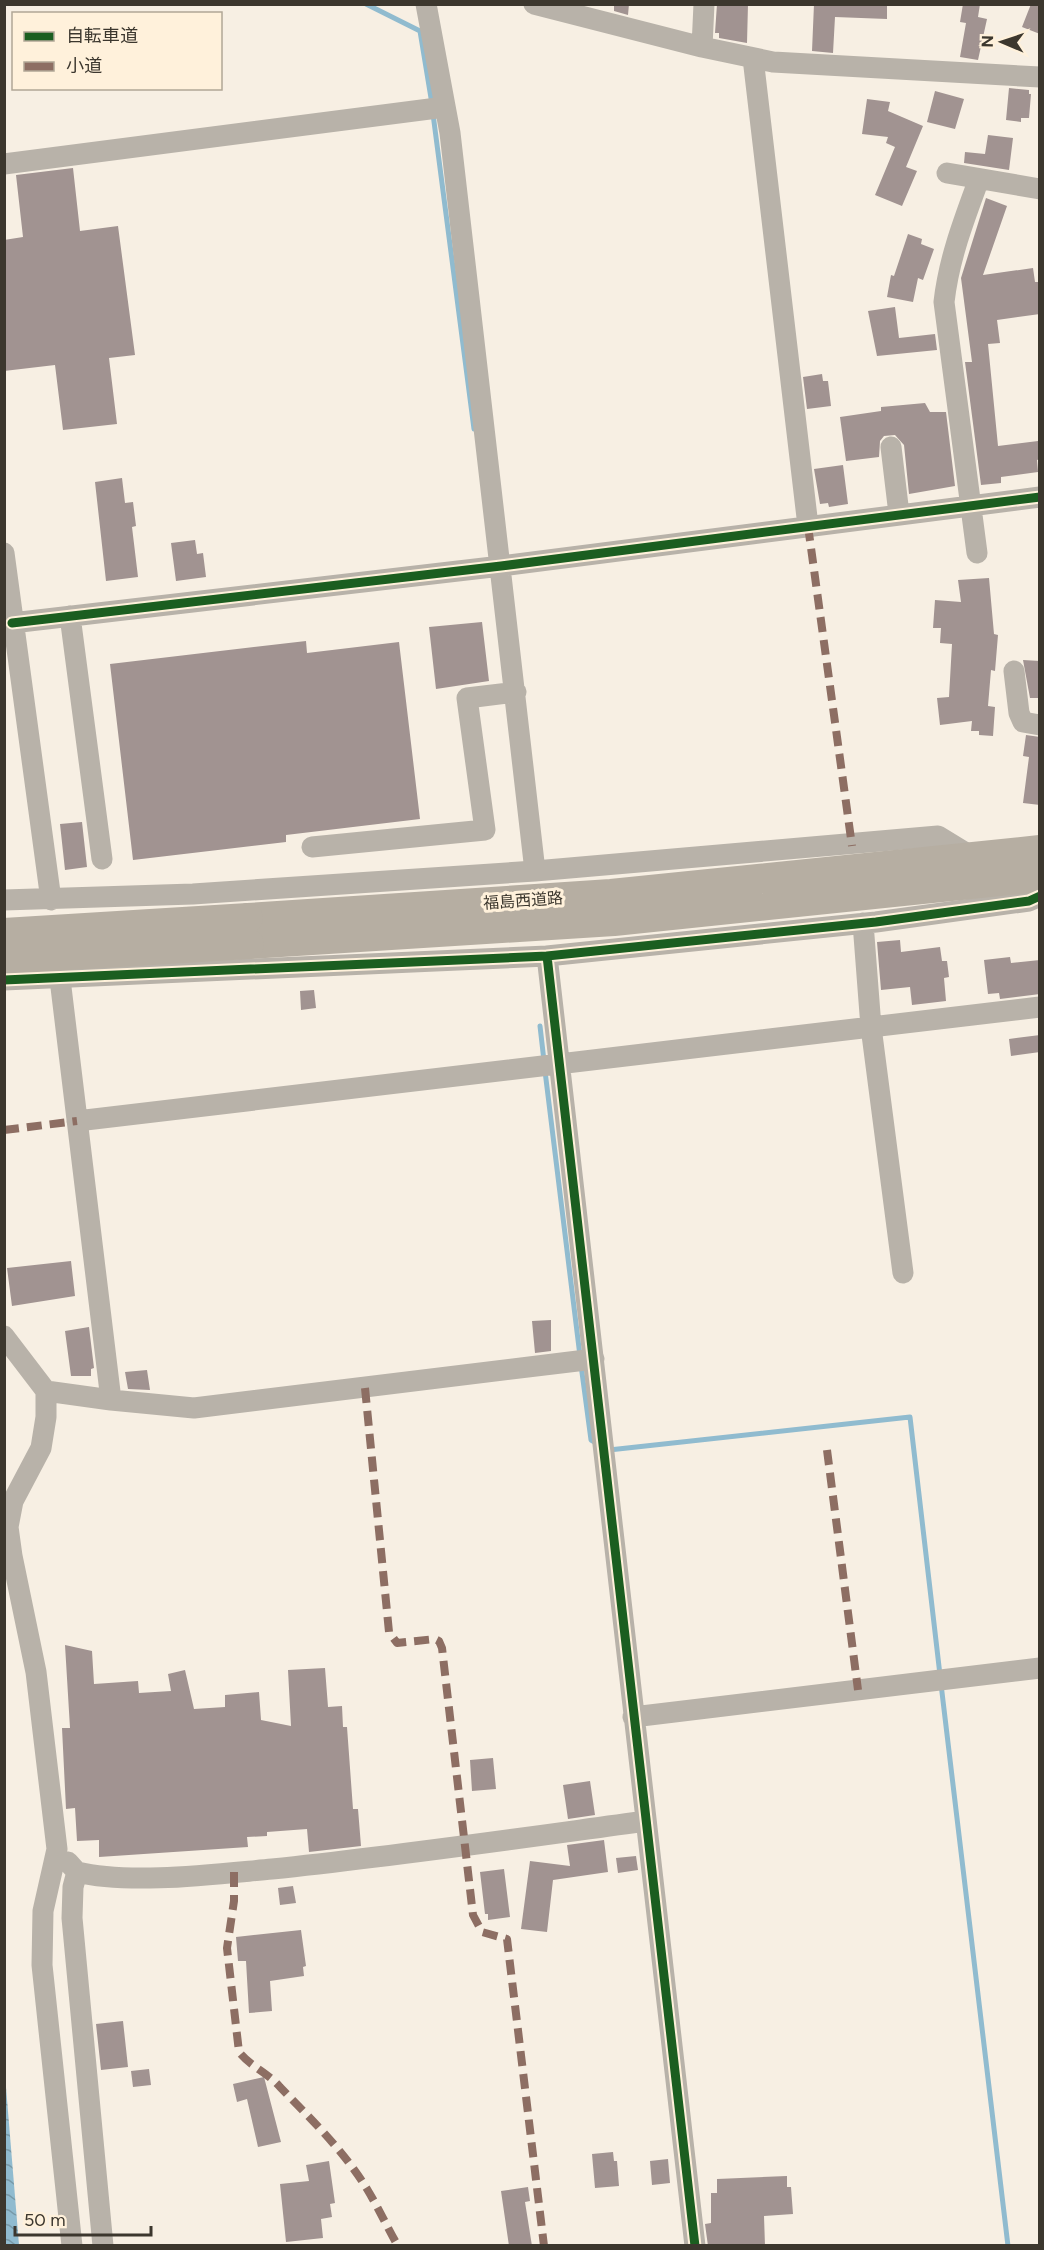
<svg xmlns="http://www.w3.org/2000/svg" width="1044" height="2250" viewBox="0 0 1044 2250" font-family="Figtree,'Noto Sans JP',sans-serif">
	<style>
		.water { fill: url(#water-waves) }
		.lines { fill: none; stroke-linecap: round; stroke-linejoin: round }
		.stream { stroke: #90bbcf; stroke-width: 5 }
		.building { fill: #a19391 }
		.minor { stroke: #b8b2a9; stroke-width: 21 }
		.highway { stroke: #b6aea2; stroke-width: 30 }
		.highway-bridge { stroke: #b6aea2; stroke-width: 30 }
		.quiet { stroke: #8d6e63; stroke-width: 8; stroke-dasharray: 15 8; stroke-linecap: butt }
		.cycleway-casing { stroke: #fff1db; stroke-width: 13 }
		.cycleway { stroke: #1b5e20; stroke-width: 9 }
		.labels { text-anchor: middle; stroke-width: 6; stroke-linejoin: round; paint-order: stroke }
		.street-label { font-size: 16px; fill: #3c372e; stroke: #fff1db }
	</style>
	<defs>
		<pattern id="water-waves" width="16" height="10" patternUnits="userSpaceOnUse" patternTransform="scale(1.5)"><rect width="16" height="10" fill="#90bbcf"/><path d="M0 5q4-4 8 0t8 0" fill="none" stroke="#7799a8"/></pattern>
	</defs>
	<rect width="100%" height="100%" fill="#f7efe3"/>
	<path class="water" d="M5 2075 19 2245H5Z"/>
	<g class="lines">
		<path class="stream" d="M366 4 420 31 432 104
			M433 114 474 429
			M540 1026 544 1061
			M545 1071 580 1356
			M581 1365 591 1440 598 1444
			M609 1450 910 1417 940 1675
			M941 1684 1008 2246"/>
	</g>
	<path class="building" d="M614 4H629L628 15 614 11Z
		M717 4H748L747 43 719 38V33H715Z
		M814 4H887V19L835 17 833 53 812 51Z
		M963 4H980L978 17 987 19 978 60 960 57 966 23 960 22Z
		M1031 4H1040V34L1022 27Z
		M1009 88 1029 90V94H1031L1029 118H1021V122L1006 120Z
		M935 91 964 99 955 129 927 122Z
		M867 99 890 102 888 111 923 126 906 167 917 171 902 206 875 195 895 147 886 143 888 137 862 134Z
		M988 135 1013 138 1009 170 964 163 965 152 985 154Z
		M73 168 80 231 118 226 135 355 109 358 117 424 63 430 55 365 4 371V240L23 237 16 175Z
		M986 198 1007 206 983 275 1033 268 1035 282H1040V314L997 320 1000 343 988 344 998 446 1038 441 1040 459 1037 460 1038 472 1001 477V483L981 485 965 362H972L961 278Z
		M908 234 922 239 921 244 934 249 923 280 918 278 913 302 887 297 891 275 894 276Z
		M895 307 899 338 935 334 937 350 877 356 868 311Z
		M822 374 823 381H828L831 406 807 409 803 377Z
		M925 403 930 412H946L955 486 909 494 904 445 895 435 884 436 880 441 879 457 846 461 840 417 881 411V407Z
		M843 465 848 504 829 507 828 503 820 504 814 469Z
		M122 478 125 503 133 502 136 526 132 527 138 577 106 581 95 482Z
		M195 540 197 554 203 553 206 577 176 581 171 543Z
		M989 578 994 634 998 635 995 671 991 670 988 706 995 707 993 736 979 735V731H971L972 721 940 725 937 698 949 697 952 644 940 643 941 628H933L935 600 961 602 958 580Z
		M482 622 489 681 436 689 429 627Z
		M306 641 307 653 399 642 420 819 286 835V842L133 860 110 664Z
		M1023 660 1040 661V698H1030Z
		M1026 735 1040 737V805L1023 803 1029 757 1023 756Z
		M82 822 87 867 65 870 60 824Z
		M900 940 901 952 940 947 942 961H947L949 977 944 978 946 1001 912 1005 910 987 881 990 877 942Z
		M1010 957 1011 963 1040 960V994L1000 999 999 993 988 994 984 960Z
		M314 990 316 1008 301 1010 300 991Z
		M1040 1035V1052L1011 1056 1009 1039Z
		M71 1261 75 1296 12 1306 7 1268Z
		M551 1320V1351L535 1353 532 1321Z
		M89 1327 94 1368 91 1369V1376H71L65 1331Z
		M147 1370 150 1390 128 1389 125 1372Z
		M65 1645 92 1651 94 1684 138 1681 139 1693 171 1691 168 1674 185 1670 194 1709 225 1707V1695L259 1692 261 1720 291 1726 288 1670 325 1668 328 1707 342 1706 343 1727H347L353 1809H358L361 1846 309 1852 307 1829 267 1832V1836L247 1837 248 1847 99 1857V1840L77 1841 75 1808 66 1809 62 1728H70Z
		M493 1758 496 1789 472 1791 470 1760Z
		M590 1781 595 1815 568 1819 563 1785Z
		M604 1840 608 1872 553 1880 547 1932 521 1929 530 1861 570 1866 567 1845Z
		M636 1856 638 1870 618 1873 616 1858Z
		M504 1869 510 1917 488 1920V1914H485L480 1872Z
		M293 1886 296 1903 280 1905 278 1888Z
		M301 1930 306 1966 303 1967 304 1976 270 1981 272 2011 249 2013 246 1961H238L236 1937Z
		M123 2021 128 2067 101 2070 96 2024Z
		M149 2069 151 2085 133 2087 131 2071Z
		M264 2077 281 2142 258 2147 247 2099 237 2102 233 2084Z
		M613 2152 614 2161H617L619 2186 595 2188 592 2154Z
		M668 2159 670 2183 652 2185 650 2161Z
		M329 2161 335 2203 330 2204 332 2217 321 2219 323 2238 286 2242 280 2184 309 2181 306 2165Z
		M787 2176V2187H791L793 2214 764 2216 765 2246H708L705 2224 711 2223V2193H717V2179Z
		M528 2187 530 2201 525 2202 532 2246H509L501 2191Z"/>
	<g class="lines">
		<path class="minor" d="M426 4 450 133 535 871
			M534 4 702 47 773 62 1040 77
			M702 47 704 4
			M753 58 808 526
			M4 164 445 107
			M947 173 1040 189
			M891 447 899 514
			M4 553 51 900
			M977 553 944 302C949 258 964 220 979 179
			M70 616 102 859
			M12 623 501 566 1040 497
			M1014 671 1019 713 1023 722 1040 725
			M312 847 485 830 467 698 516 692
			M4 900 193 894 535 871 938 836 974 858
			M863 923 871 1027 903 1273
			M547 956 695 2246
			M4 980 547 956 876 922 1029 901 1040 896
			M77 1121 1040 1007
			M4 1336 46 1391V1417L41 1448 13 1501 8 1527 12 1556 36 1672 57 1849 43 1911 42 1965 72 2246
			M46 1391 111 1400 60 979
			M111 1400 194 1408 594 1359
			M633 1717 1040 1668
			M68 1862 77 1872 73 1887 72 1918 103 2246
			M77 1872C130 1885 216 1874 272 1869 397 1856 521 1838 646 1821"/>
		<path class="highway" d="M248 918 611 894 1040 850
			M249 944 614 921 1040 877"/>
		<path class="highway-bridge" d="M4 933 248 918
			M4 959 249 944"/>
		<path class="quiet" d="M808 526 852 846
			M4 1130 77 1121
			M365 1388 389 1632 397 1643 435 1639 439 1641 442 1648 473 1915 482 1932 507 1939 544 2246
			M827 1450 858 1690
			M234 1872V1901L227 1948 239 2052C250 2066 268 2073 280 2087 311 2119 344 2151 367 2189 378 2207 387 2227 398 2246"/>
		<defs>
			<path id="cycleway" d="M12 623 501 566 1040 497
				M547 956 695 2246
				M4 980 547 956 876 922 1029 901 1040 896"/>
		</defs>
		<use href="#cycleway" class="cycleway-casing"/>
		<use href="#cycleway" class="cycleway"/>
	</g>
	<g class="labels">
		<g class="street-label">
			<text transform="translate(523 900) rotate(-4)" y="6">福島西道路</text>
		</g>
	</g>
	<rect width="1044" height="2250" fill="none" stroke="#3c372e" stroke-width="12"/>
	<rect x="12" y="12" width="210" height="78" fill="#fff1db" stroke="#b1a796" stroke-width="1.5"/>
	<rect x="24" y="32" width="30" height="9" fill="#1b5e20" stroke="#b1a796" stroke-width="1.5"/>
	<text x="66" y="42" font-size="18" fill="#3c372e">自転車道</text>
	<rect x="24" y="62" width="30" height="9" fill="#8d6e63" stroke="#b1a796" stroke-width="1.5"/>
	<text x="66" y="72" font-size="18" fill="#3c372e">小道</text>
	<g transform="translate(1002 42) rotate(272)" stroke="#fff1db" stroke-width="4.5" paint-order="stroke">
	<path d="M0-4.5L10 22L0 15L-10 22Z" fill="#3c372e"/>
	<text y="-9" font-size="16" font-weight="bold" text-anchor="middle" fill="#3c372e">N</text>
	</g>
	<path d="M15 2226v9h136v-9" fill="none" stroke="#3c372e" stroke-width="3"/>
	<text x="24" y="2226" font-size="18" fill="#3c372e" stroke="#fff1db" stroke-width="4.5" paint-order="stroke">50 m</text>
</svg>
